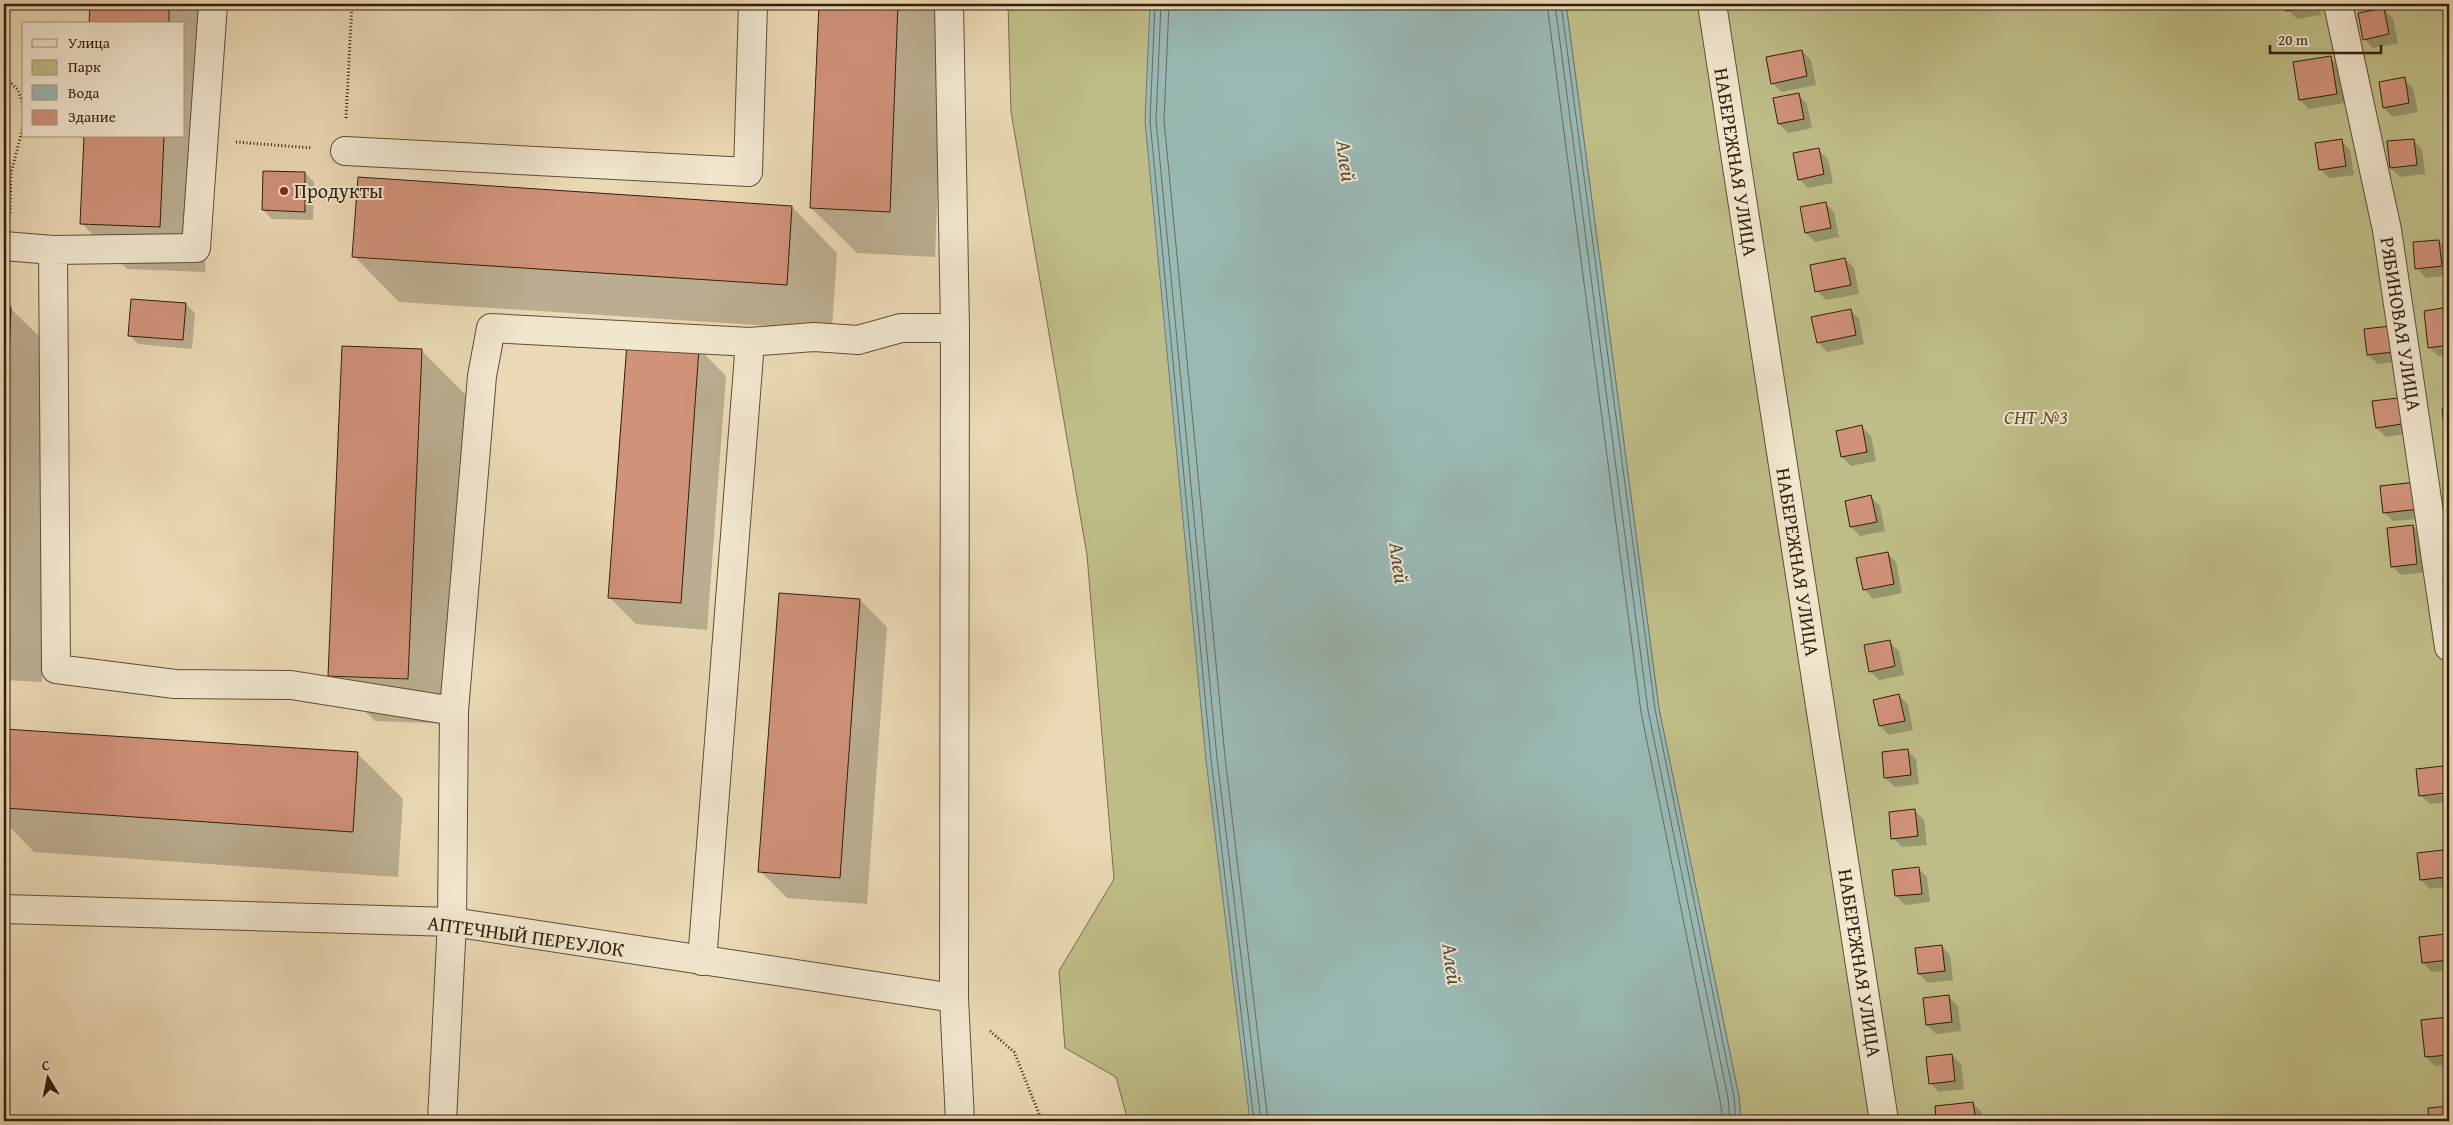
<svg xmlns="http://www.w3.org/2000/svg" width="2453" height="1125" viewBox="0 0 2453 1125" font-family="'Gentium Book Plus',serif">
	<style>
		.green { fill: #bfbd87; stroke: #786e48 }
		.water { fill: #9ab9b5; stroke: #707b71 }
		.shadow { fill: #0003 }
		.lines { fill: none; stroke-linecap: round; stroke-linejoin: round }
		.shore { stroke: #666c60; stroke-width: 1 }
		.building { fill: #d09279; stroke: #321e0a }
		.minor-casing { stroke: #604d34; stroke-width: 30 }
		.path { stroke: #321e0a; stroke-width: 3; stroke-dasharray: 1 2.5; stroke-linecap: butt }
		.minor { stroke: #f1e6ce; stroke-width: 28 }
		.poi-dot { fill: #8f2418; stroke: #f1e6ce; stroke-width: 2 }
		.labels { text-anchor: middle; stroke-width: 4; stroke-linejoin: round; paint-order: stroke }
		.street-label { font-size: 20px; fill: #321e0a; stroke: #f1e6ce }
		.poi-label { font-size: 20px; fill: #321e0a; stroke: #f1e6ce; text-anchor: start }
		.park-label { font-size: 20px; font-style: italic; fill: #5c4e30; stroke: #f1e6ce }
		.water-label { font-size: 21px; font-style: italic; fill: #514c3d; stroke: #f1e6ce }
	</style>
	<rect width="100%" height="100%" fill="#ead9b4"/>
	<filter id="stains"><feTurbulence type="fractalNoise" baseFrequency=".004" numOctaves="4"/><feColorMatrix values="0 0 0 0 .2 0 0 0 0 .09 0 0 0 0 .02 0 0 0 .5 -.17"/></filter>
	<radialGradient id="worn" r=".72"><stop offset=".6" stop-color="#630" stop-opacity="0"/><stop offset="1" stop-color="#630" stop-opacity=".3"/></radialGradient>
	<path class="green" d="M1008 4H1207L1256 1121H1128L1116 1077 1065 1048 1059 971 1114 879 1087 555 1011 112Z
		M1566 4H2449V1121H1741L1739 1097 1659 709Z"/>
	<path class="water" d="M1150 4H1566L1659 709 1739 1097 1741 1121H1250L1206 760 1145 121Z"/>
	<path class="shadow" d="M91 4H216L205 272 127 269 82 224 85 136H184V24H90Z
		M820 4H945L935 257 857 253 811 208Z
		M2286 4H2319L2321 15 2297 19 2288 10Z
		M2384 9 2393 19 2398 43 2373 48 2364 39Z
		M1802 51 1811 60 1816 85 1782 92 1772 83Z
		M2330 57 2339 67 2345 103 2309 109 2300 100Z
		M2404 79 2413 88 2418 112 2393 117 2384 108Z
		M1798 94 1807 104 1812 128 1788 133 1779 124 1774 99Z
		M2413 140 2422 149 2425 174 2400 177 2391 168Z
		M2341 141 2350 150 2354 175 2329 178 2320 169Z
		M1818 150 1828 159 1833 183 1808 188 1799 179Z
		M305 173 314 182 313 220 272 219 263 210Z
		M359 179 792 207 837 253 832 330 399 302 354 256Z
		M1825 203 1834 212 1839 237 1815 242 1806 233Z
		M2439 241 2448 250 2449 275 2426 278 2417 268Z
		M1845 259 1854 268 1859 294 1826 300 1817 291Z
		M186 304 195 313 192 349 138 344 129 335Z
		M4 308H10L56 353 42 682 4 680V685Z
		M2449 309V355L2438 356 2429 347 2425 312Z
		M1850 310 1859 319 1864 344 1827 352 1818 342Z
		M2390 327 2402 361 2378 364 2368 355Z
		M699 349 726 376 707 630 636 624 609 597Z
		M421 350 467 396 453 724 375 721 330 676Z
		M2398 399 2407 408 2410 433 2386 437 2377 428Z
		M1861 427 1871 436 1876 461 1851 466 1842 457 1837 432Z
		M2416 484 2428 518 2393 521 2384 512Z
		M1871 497 1880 506 1885 531 1860 536 1851 527Z
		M2413 526 2422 535 2426 572 2401 575 2392 566Z
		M1887 553 1896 562 1902 593 1873 599 1864 589Z
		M860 600 887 627 867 904 787 898 760 871Z
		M1889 642 1899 651 1904 675 1879 680 1870 671Z
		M1899 695 1908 705 1913 730 1889 735 1880 726Z
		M4 730 358 754 403 799 398 877 34 852 4 821Z
		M1907 750 1916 759 1919 784 1895 787 1885 778Z
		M2443 767 2449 773V791L2427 794V796L2449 794V802L2430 804 2420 795Z
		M1915 811 1924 820 1927 845 1902 847 1893 838Z
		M2443 851 2449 858V886L2430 889 2421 880Z
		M1918 868 1927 877 1930 902 1905 905 1896 896Z
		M2445 935 2449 939V970L2432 972 2423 963Z
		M1941 946 1950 955 1953 980 1928 983 1919 974Z
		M1949 997 1958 1006 1961 1031 1936 1034 1927 1025Z
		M2447 1018 2449 1020V1064L2435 1066 2426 1057Z
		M1952 1055 1961 1064 1964 1089 1939 1092 1930 1083Z
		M1973 1103 1982 1112 1983 1121H1937L1936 1107Z"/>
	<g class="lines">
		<path class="shore" d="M1155 4 1150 121 1211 759 1254 1121
			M1161 4 1156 120 1217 758 1261 1121
			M1169 4 1164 120 1225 757 1268 1121
			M1547 4 1641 712 1720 1100 1723 1121
			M1555 4 1648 710 1728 1098 1730 1121
			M1561 4 1655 709 1734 1097 1736 1121"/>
	</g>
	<path class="building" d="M90 4H169V24H89Z
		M819 4H898L890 212 810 208Z
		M2285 4H2312V6L2286 11Z
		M2384 8 2389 34 2363 40 2358 13Z
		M1802 50 1807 76 1771 84 1766 57Z
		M2331 56 2337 94 2299 100 2293 62Z
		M2405 77 2409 103 2383 108 2379 82Z
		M1799 93 1804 119 1778 124 1773 98Z
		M84 136H164L160 227 80 224Z
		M2342 139 2346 166 2319 170 2315 143Z
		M2414 139 2417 165 2390 168 2387 141Z
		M1819 148 1824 174 1798 180 1793 153Z
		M263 171 305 172V212L262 210Z
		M358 177 792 206 787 285 352 257Z
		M1826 202 1831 228 1805 233 1800 207Z
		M2439 240 2442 266 2415 269 2413 242Z
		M1845 258 1851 285 1815 292 1810 265Z
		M131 299 186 303 183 340 128 336Z
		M4 306 11 307 4 483Z
		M2449 307V345L2428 348 2424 311Z
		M1851 309 1856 335 1817 343 1811 317Z
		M2391 326 2394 352 2367 355 2364 329Z
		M627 343 699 348 681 603 608 598Z
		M342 346 422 349 408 679 328 676Z
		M2398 398 2402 424 2376 428 2372 401Z
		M2449 408V444H2446L2442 409Z
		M1862 425 1867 452 1841 457 1836 431Z
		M2417 482 2420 509 2383 513 2380 486Z
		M1871 495 1877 522 1850 527 1845 501Z
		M2413 525 2417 564 2391 567 2387 528Z
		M1888 552 1894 584 1863 590 1856 558Z
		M779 593 860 599 840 878 758 872Z
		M1890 640 1895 666 1869 672 1864 645Z
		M1899 694 1905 721 1879 726 1873 700Z
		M4 729 358 752 353 832 4 808Z
		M1908 749 1911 775 1884 778 1882 752Z
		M2443 766 2446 793 2419 796 2416 769Z
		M1915 809 1918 836 1891 839 1889 812Z
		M2443 850 2446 877 2420 880 2417 853Z
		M1919 867 1922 894 1895 896 1892 870Z
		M2446 934 2448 960 2422 963 2419 937Z
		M1942 945 1945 971 1918 974 1915 948Z
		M1949 995 1952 1022 1926 1025 1923 998Z
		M2448 1017 2449 1055 2425 1057 2421 1020Z
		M1952 1054 1955 1081 1929 1084 1926 1057Z
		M1973 1102 1976 1121H1936L1935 1106Z
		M2449 1106V1121H2429L2428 1108Z"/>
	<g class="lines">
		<defs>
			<path id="minor" d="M213 4 196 248 53 250 56 669 175 684 291 685 454 711
				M949 4 955 328 954 998 960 1121
				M1712 4 1884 1121
				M2338 4 2387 230 2449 647
				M345 151 748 172 753 4
				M4 246 53 250
				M4 909 452 922 954 998
				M702 961 750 342
				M442 1121 452 922 454 711 482 376 491 328 750 342 814 337 858 340 901 328H955"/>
		</defs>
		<use href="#minor" class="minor-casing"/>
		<path class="path" d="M4 76 18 90 24 107
			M346 118 352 4
			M236 142 312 148
			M10 213 11 173 24 123
			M990 1031 1014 1052 1042 1121"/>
		<use href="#minor" class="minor"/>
	</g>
	<circle class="poi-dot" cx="284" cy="191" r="5"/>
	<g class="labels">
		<g class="street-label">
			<text transform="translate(1736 162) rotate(81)" y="7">НАБЕРЕЖНАЯ УЛИЦА</text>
			<text transform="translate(2401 324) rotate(81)" y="7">РЯБИНОВАЯ УЛИЦА</text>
			<text transform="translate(1798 562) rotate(81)" y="7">НАБЕРЕЖНАЯ УЛИЦА</text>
			<text transform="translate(526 936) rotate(8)" y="7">АПТЕЧНЫЙ ПЕРЕУЛОК</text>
			<text transform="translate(1860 963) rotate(81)" y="7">НАБЕРЕЖНАЯ УЛИЦА</text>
		</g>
		<g class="poi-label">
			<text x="294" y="198">Продукты</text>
		</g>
		<g class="park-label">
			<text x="2036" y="424">СНТ №3</text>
		</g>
		<g class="water-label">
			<text transform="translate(1346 161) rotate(82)" y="7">Алей</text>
			<text transform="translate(1399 563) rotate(82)" y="7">Алей</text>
			<text transform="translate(1452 964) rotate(82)" y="7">Алей</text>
		</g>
	</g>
	<rect width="2453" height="1125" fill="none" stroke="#ead9b4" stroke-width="20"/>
	<rect x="5" y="5" width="2443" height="1115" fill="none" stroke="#321e0a" stroke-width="2.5"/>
	<rect x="10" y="10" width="2433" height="1105" fill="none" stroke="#321e0a"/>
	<rect x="22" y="22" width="162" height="115" fill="#f1e6ce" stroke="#a59680"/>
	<rect x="32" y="39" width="25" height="8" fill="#f1e6ce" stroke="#a59680"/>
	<text x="68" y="48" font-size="15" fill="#321e0a">Улица</text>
	<rect x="32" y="60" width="25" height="15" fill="#bfbd87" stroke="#a59680"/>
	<text x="68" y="72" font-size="15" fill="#321e0a">Парк</text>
	<rect x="32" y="85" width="25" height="15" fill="#9ab9b5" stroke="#a59680"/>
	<text x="68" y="98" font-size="15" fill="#321e0a">Вода</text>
	<rect x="32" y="110" width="25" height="15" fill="#d09279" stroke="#a59680"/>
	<text x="68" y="122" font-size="15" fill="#321e0a">Здание</text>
	<g transform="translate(48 1078) rotate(350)" stroke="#f1e6ce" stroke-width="4" paint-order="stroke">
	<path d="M0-4L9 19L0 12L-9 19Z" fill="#321e0a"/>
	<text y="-8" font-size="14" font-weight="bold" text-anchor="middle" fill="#321e0a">С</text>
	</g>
	<path d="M2270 45v8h111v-8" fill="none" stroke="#321e0a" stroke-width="2.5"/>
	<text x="2278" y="45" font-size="15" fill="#321e0a" stroke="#f1e6ce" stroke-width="4" paint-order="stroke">20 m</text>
	<rect width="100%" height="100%" filter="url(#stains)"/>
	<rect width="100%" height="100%" fill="url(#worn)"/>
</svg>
